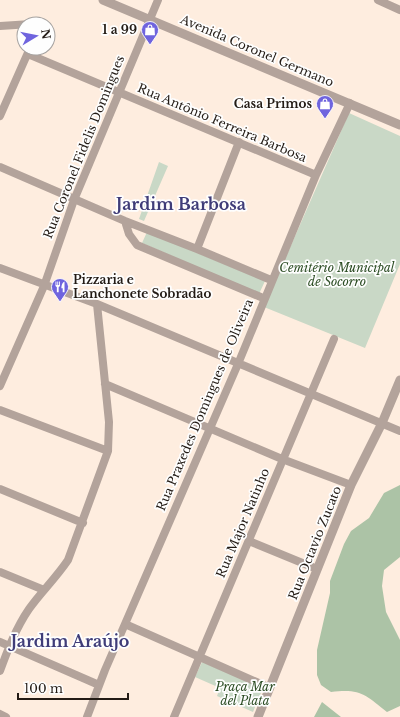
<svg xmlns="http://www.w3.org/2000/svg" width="400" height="717" viewBox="0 0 400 717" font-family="'Libre Baskerville',serif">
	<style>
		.green { fill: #c9d8c6 }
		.forest { fill: #acc3a6 }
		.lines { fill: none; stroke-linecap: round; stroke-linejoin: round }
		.minor { stroke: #b3a39b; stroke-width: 8 }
		.tertiary { stroke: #b3a39b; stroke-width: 9 }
		.labels { text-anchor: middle; stroke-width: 3.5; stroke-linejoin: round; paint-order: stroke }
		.poi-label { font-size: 12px; font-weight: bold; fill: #231b15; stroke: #fefefe; text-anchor: end }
		.street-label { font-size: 12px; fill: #231b15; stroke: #fefefe }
		.park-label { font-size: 12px; font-style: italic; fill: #2c4d24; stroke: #fefefe }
		.district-label { font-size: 16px; font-weight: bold; fill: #3f3c78; stroke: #fefefe }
	</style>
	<rect width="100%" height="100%" fill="#feeddf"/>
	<path class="green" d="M349 113 400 136V264L365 348 264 307Z
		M159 162 168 166 144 221 139 219Z
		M147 232 265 281 259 294 142 243Z
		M202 662 263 688 253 712 217 696 220 688 195 677Z"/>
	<path class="forest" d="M400 485V557L384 570 382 586 386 612 400 640V706L387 712C366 695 360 688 331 692L321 685 317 675V650L330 593V581L344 544 351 531 369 518 384 493Z
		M322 702 341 717H314Z"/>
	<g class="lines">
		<path class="minor" d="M378 0 400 10
			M0 26 31 24
			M28 54 316 175
			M0 116 30 48
			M0 167 125 221 197 249 271 280
			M125 221 129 234 137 245 263 298
			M197 249 239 142
			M0 268 97 304 400 431
			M105 384 282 459 351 485
			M0 386 44 286 74 200 158 0
			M0 410 108 451
			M0 489 83 523
			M249 541 317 569
			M0 572 44 590
			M125 624 270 688
			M0 642 99 685
			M0 671C8 649 16 628 29 609 41 592 56 578 68 560L108 451 109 422 97 304
			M0 714 6 717
			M87 717 105 670 238 364 316 175 350 103
			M174 717 334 339"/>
		<path class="tertiary" d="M103 0 400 125
			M258 717 351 485 382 423 400 380"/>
	</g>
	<defs>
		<symbol id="shop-pin" viewBox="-11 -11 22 30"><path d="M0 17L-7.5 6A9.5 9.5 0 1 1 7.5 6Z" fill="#6f64de" stroke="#fefefe"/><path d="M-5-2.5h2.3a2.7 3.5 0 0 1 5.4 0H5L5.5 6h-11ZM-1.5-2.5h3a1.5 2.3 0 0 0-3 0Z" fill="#fff"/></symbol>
		<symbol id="restaurant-pin" viewBox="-11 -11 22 30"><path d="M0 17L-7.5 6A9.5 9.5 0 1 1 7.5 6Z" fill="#6f64de" stroke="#fefefe"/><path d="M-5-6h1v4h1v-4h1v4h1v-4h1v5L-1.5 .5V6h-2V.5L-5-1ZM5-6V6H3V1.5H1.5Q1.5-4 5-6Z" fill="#fff"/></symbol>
	</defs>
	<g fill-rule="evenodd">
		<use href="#shop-pin" x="140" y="20" width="20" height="27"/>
		<use href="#shop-pin" x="315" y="94" width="20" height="27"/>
		<use href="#restaurant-pin" x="50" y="277" width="20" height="27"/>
	</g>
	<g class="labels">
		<g class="poi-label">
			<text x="137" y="34">1 a 99</text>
			<text x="312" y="108">Casa Primos</text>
			<text x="73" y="284" text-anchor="start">Pizzaria e<tspan x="73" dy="14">Lanchonete Sobradão</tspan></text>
		</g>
		<g class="street-label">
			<text transform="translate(257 51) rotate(23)" y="4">Avenida Coronel Germano</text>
			<text transform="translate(222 123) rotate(23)" y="4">Rua Antônio Ferreira Barbosa</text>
			<text transform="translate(84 147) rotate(-68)" y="4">Rua Coronel Fidelis Domingues</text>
			<text transform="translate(205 405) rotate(-67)" y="4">Rua Praxedes Domingues de Oliveira</text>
			<text transform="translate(243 523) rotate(-67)" y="4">Rua Major Natinho</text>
			<text transform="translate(315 543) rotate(-68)" y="4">Rua Octavio Zucato</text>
		</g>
		<g class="park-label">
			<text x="337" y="272">Cemitério Municipal<tspan x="337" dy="14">de Socorro</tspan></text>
			<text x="245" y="691">Praça Mar<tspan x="245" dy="14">del Plata</tspan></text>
		</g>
		<g class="district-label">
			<text x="181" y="210">Jardim Barbosa</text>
			<text x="70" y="647">Jardim Araújo</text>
		</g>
	</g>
	<g transform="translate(36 36) rotate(80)"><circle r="19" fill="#fefefe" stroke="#a6a3a1"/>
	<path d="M0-3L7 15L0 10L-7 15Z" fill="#6f64de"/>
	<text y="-6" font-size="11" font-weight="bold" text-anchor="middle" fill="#231b15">N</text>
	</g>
	<path d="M18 693v6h110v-6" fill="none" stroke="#231b15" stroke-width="2"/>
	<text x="24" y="693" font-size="12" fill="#231b15" stroke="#fefefe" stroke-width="3" paint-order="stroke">100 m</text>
</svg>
